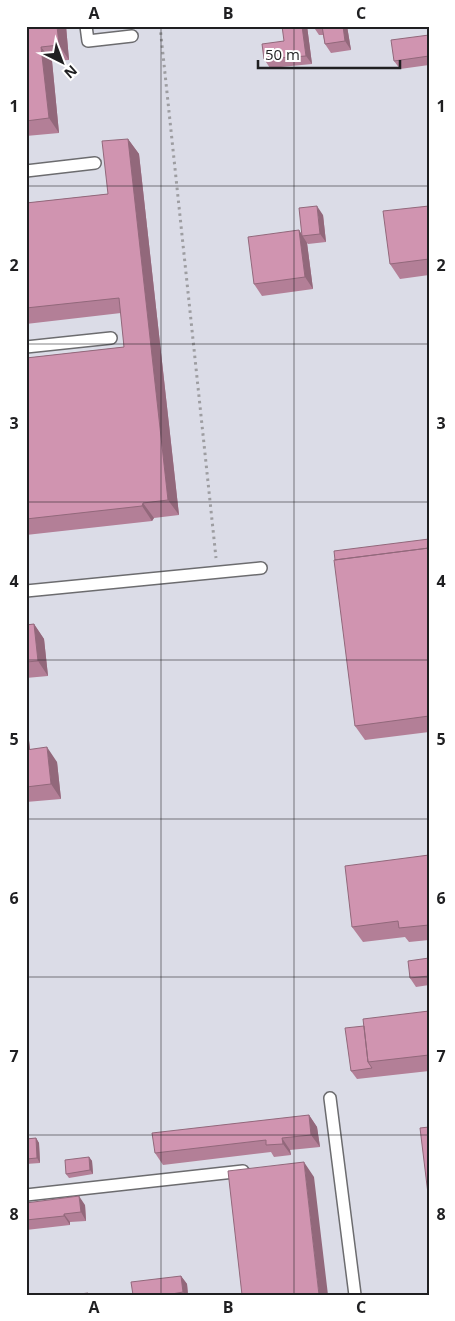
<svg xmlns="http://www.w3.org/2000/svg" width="455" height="1321" viewBox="0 0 455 1321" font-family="'Open Sans',sans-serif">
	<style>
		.built { fill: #dbdce7 }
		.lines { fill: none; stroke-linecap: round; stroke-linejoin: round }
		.lane-casing { stroke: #6c6c6f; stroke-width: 14 }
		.path { stroke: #9d9da1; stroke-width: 3; stroke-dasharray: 2.5 4; stroke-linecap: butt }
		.lane { stroke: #fff; stroke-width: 11 }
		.wall { fill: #b37f97 }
		.shaded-wall { fill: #92687b }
		.building { fill: #d094b0; stroke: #92687b }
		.grid { fill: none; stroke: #1f1f21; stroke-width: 1; stroke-opacity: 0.55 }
		.neatline { fill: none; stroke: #1f1f21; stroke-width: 2 }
		.grid-label { font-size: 16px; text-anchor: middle; font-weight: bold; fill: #1f1f21 }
	</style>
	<rect width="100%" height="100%" fill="#e6e6ea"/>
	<path class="built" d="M26 26H429V1295H26Z"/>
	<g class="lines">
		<defs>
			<path id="lane" d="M86 26 88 41 132 36
				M26 171 95 163
				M26 347 111 338
				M26 591 261 568
				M330 1098 355 1295
				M26 1195 243 1171"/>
		</defs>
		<use href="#lane" class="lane-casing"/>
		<path class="path" d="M160 26 216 558"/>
		<use href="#lane" class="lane"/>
	</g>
	<path class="wall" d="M26 26H66L69 60 52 61 59 133 26 136Z
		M307 26 312 64 270 68 264 59 284 41Z
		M313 26H347L351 50 331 53 325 44 323 35H319Z
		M393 26H406L394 28Z
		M429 35V65L400 69 394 61Z
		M128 139 139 154 179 515 154 518 152 521 26 535V358L124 347 121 313 26 324V203L108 194Z
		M429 206V275L400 279 390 264Z
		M323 215 326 242 308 244 307 243 313 289 262 296 254 284 299 230 302 235Z
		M429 539V732L365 740 355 726Z
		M34 624 44 639 48 676 26 678V625Z
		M26 716 30 749 57 762 61 799 26 802Z
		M429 855V940L409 942 405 937 363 942 352 927Z
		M429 958V985L416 987 410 978Z
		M429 1011V1071L357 1079 351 1071 364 1026Z
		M309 1115 317 1127 320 1147 290 1150 291 1155 274 1157 271 1152 163 1165 155 1153Z
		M36 1138 39 1143 40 1163 26 1164V1139Z
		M89 1157 92 1161 93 1174 69 1178 66 1174Z
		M26 1203 85 1205 86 1221 70 1222V1225L26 1230Z
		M181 1276 187 1284 188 1295H133Z"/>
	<path class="shaded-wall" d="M57 26H66L69 60 59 45Z
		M302 26H307L312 64 306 56Z
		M343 26H347L351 50 345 41Z
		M41 47 52 61 59 133 49 118Z
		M128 139 139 154 179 515 168 500Z
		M317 206 323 215 326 242 320 234Z
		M299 230 307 243 313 289 305 277Z
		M143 503 154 518 152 521 142 506Z
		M34 624 44 639 48 676 38 661Z
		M26 716 32 765 26 757Z
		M47 747 57 762 61 799 51 784Z
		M309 1115 317 1127 320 1147 311 1135Z
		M36 1138 39 1143 40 1163 37 1158Z
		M282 1138 290 1150 291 1155 283 1144Z
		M89 1157 92 1161 93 1174 90 1170Z
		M304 1162 314 1177 328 1295H319Z
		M79 1196 85 1205 86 1221 81 1212Z
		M64 1214 70 1222V1225L64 1216Z
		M181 1276 187 1284 188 1295H185L183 1292Z"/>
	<path class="building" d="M26 26H57L59 45 41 47 49 118 26 121Z
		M282 26H302L306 56 264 59 262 44 284 41Z
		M322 26H343L345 41 325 44Z
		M429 35V56L394 61 391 40Z
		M128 139 168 500 143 503 142 506 26 519V358L124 347 119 298 26 308V203L108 194 102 141Z
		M317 206 320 234 302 236 299 208Z
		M429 206V259L390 264 383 211Z
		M299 230 305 277 254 284 248 237Z
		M429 539V548L335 560 334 551Z
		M429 548V716L355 726 334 560Z
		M34 624 38 661 26 662V625Z
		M47 747 51 784 26 787V750Z
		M429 855V925L399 928 398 921 352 927 345 866Z
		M429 958V976L410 978 408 961Z
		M429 1011V1055L368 1062 363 1019Z
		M364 1026 368 1062 372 1068 351 1071 345 1028Z
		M309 1115 311 1135 282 1138 283 1144 266 1145V1140L155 1153 152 1133Z
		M429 1127V1202L420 1128Z
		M36 1138 37 1158 26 1159V1139Z
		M89 1157 90 1170 66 1174 65 1160Z
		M304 1162 319 1295H242L228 1171Z
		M79 1196 81 1212 64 1214V1216L26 1220V1203Z
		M181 1276 183 1292 166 1295H133L131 1282Z
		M88 1293V1295H72Z"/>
	<path class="grid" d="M161 26V1295M294 26V1295M26 186H429M26 344H429M26 502H429M26 660H429M26 819H429M26 977H429M26 1135H429"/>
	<rect width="455" height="1321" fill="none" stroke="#ffffff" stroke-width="55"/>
	<g transform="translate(62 62) rotate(138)" stroke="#ffffff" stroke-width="4" paint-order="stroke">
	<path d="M0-4L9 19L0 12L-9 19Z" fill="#1f1f21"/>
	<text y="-8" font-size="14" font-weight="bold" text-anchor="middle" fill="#1f1f21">N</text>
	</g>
	<path d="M258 60v8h142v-8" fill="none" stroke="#1f1f21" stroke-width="2.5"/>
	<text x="265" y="60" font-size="15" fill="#1f1f21" stroke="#ffffff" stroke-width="4" paint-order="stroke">50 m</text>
	<rect x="28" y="28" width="400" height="1266" class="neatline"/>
	<g class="grid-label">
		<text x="94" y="19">A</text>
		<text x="228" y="19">B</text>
		<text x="361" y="19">C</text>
		<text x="14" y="112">1</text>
		<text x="441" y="112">1</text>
		<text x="14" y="271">2</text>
		<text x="441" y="271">2</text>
		<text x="14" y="429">3</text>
		<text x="441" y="429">3</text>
		<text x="14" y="587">4</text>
		<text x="441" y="587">4</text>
		<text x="14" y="745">5</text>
		<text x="441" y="745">5</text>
		<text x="14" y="904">6</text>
		<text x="441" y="904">6</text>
		<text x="14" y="1062">7</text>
		<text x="441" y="1062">7</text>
		<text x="14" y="1220">8</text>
		<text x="441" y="1220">8</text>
		<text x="94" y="1313">A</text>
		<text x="228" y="1313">B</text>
		<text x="361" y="1313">C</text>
	</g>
</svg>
